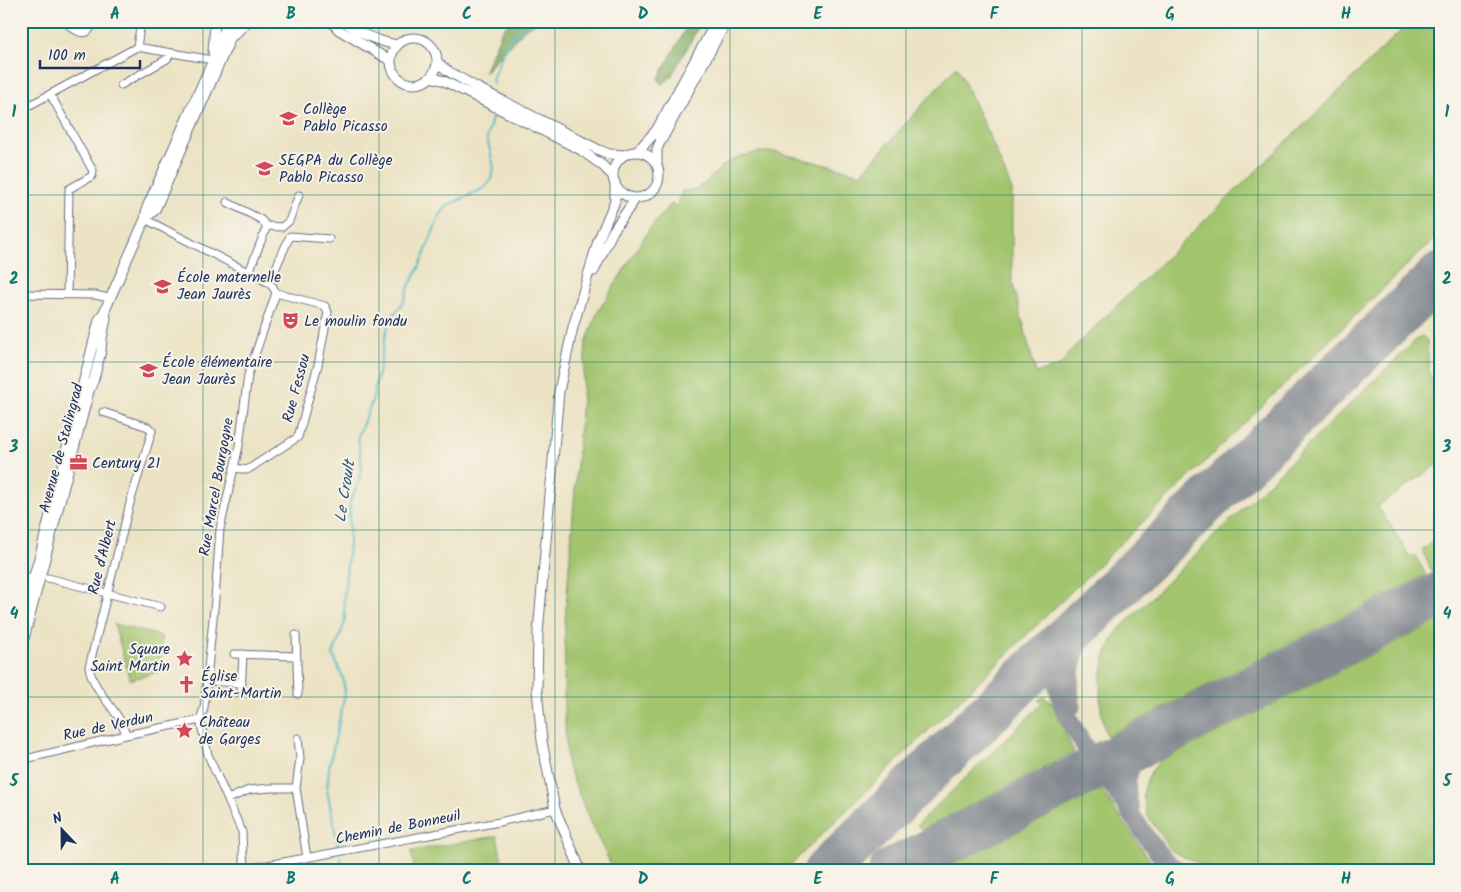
<svg xmlns="http://www.w3.org/2000/svg" width="1461" height="892" viewBox="0 0 1461 892" font-family="Kalam,sans-serif">
	<style>
		.green { fill: #a1c46d; stroke: #5e7a66 }
		.forest { fill: #80aa60; stroke: #4e6c5f }
		.lines { fill: none; stroke-linecap: round; stroke-linejoin: round }
		.stream { stroke: #4cb9c8; stroke-width: 2 }
		.taxiway { stroke: #848991; stroke-width: 18 }
		.runway { stroke: #848991; stroke-width: 45 }
		.minor-casing { stroke: #646e82; stroke-width: 9 }
		.major-casing { stroke: #646e82; stroke-width: 11 }
		.highway-casing { stroke: #646e82; stroke-width: 12 }
		.minor { stroke: #fff; stroke-width: 7 }
		.major { stroke: #fff; stroke-width: 9 }
		.highway { stroke: #fff; stroke-width: 10 }
		.grid { fill: none; stroke: #0f766e; stroke-width: 1; stroke-opacity: 0.55 }
		.labels { text-anchor: middle; stroke-width: 4; stroke-linejoin: round; paint-order: stroke }
		.poi-label { font-size: 15px; fill: #1b2f5e; stroke: #f7f3e8; text-anchor: start }
		.street-label { font-size: 15px; fill: #1b2f5e; stroke: #f7f3e8 }
		.water-label { font-size: 16px; font-style: italic; fill: #2a587e; stroke: #f7f3e8 }
		.neatline { fill: none; stroke: #0f766e; stroke-width: 2 }
		.grid-label { font-size: 16px; text-anchor: middle; font-weight: bold; fill: #0f766e }
	</style>
	<rect width="100%" height="100%" fill="#f7f3e8"/>
	<filter id="ink" filterUnits="userSpaceOnUse"><feTurbulence type="fractalNoise" baseFrequency=".02" numOctaves="2"/><feDisplacementMap in="SourceGraphic" scale="10" xChannelSelector="R" yChannelSelector="G"/><feConvolveMatrix kernelMatrix="1 2 1 2 8 2 1 2 1" color-interpolation-filters="sRGB"/></filter>
	<filter id="wash" filterUnits="userSpaceOnUse"><feTurbulence type="fractalNoise" baseFrequency=".0096" numOctaves="4" result="noise"/><feDisplacementMap in="SourceGraphic" scale="20" xChannelSelector="R" yChannelSelector="G"/><feGaussianBlur stdDeviation="1.12" result="paint"/><feColorMatrix in="noise" values="0 0 0 0 0 0 0 0 0 0 0 0 0 0 0 0 0 1.4 0 .05"/><feComposite in="paint" operator="in"/></filter>
	<g filter="url(#wash)">
		<rect width="100%" height="100%" fill="#ece3c4"/>
		<path class="green" d="M1411 21H1440V233L784 871H614L590 822 567 764 564 706 565 621 586 343 597 313 650 228 671 204 678 206 682 191 695 190 706 182 721 167 738 157 758 152H776L861 174 957 66 992 142 1012 190V281L1036 373C1053 368 1062 369 1069 352Z
			M1422 336 1427 340 1429 371 1440 407V463L1378 506 1410 557 1415 555 1426 575 1107 736C1095 702 1098 655 1121 627L1418 338Z
			M1440 537V568L1432 572 1422 550Z
			M1440 620V871H1220L1208 867 1179 855 1171 850 1147 815 1143 794 1146 782 1152 770 1160 761Z
			M114 624 161 636V671L130 680Z
			M1044 697 1049 701H1051L1074 752 922 830 917 825 1042 704 1038 700Z
			M1101 789 1150 861 1159 871H939Z
			M497 836 504 871H415L411 851Z"/>
		<path class="forest" d="M510 21H538L525 29 484 73 502 30Z
			M690 21H702L671 77 662 85 658 79Z"/>
		<g class="lines">
			<path class="stream" d="M493 84 492 79 507 44 516 33 525 29 532 21
				M339 850 327 790 329 768 345 693 343 678 333 655 345 622 344 598 349 543 350 501 358 485 362 468 358 436 372 402 387 329 391 318 404 301 409 286 419 268 439 217 447 206 484 188 490 182 494 168 487 138 493 114
				M340 856 345 871"/>
			<path class="taxiway" d="M1071 634C1061 649 1054 665 1057 684 1064 724 1105 776 1128 809 1139 826 1150 845 1164 859 1169 865 1176 869 1183 871
				M1072 706C1064 669 1080 635 1099 606
				M1131 809C1120 776 1132 761 1155 738
				M845 871 856 849 870 828"/>
			<path class="runway" d="M826 871 1440 275
				M891 871 1440 594"/>
		</g>
	</g>
	<g filter="url(#ink)">
		<g class="lines">
			<defs>
				<path id="minor" d="M64 21C69 25 80 36 87 32 90 30 93 24 96 21
					M137 47 213 60
					M137 47 141 21
					M121 85 167 59 171 53
					M50 94 93 171 92 176 69 189 67 295
					M21 110 137 47
					M227 202 260 219 267 226
					M145 219 269 283 273 287 276 293 325 306 328 312 318 365 298 437 247 470 235 468
					M249 272 267 226 282 227 289 221 299 195
					M269 283 290 236 329 239
					M21 294 95 295 109 298
					M103 412 148 427 152 431 130 503 89 667C94 694 120 710 126 735
					M21 577 32 579
					M48 578 161 607
					M296 635 298 694
					M234 654 295 656
					M206 681 242 683
					M241 692 243 654
					M298 738 300 758 296 788 307 858
					M21 760 126 735 200 720
					M228 799 249 790 270 788H296
					M246 869 499 822 555 809
					M247 871 243 857 242 832 208 755 200 720 204 708 215 599 220 529 239 446 248 375 276 293"/>
				<path id="major" d="M331 21 339 30 391 61
					M344 21C358 34 378 41 397 45
					M234 35 248 21
					M391 61a23 23 0 1 1 46 0a23 23 0 1 1-46 0Z
					M213 53 215 21
					M437 62 448 71 474 86 599 150 609 154 624 155
					M431 77 444 81 581 150 603 166 613 176
					M613 175a23 23 0 1 1 46 0a23 23 0 1 1-46 0Z
					M657 163V149L661 140
					M145 219 155 210 238 21
					M594 271 613 231 636 198
					M21 619 40 555 99 320 105 310 145 219 147 207 213 60 228 21
					M21 650 89 391 94 379 101 351 102 338 106 319 105 310
					M581 871 555 809 542 741 537 690 538 633 559 391 573 327 598 241 615 201V182"/>
				<path id="highway" d="M661 140 726 21
					M638 151 657 130 717 21"/>
			</defs>
			<use href="#minor" class="minor-casing"/>
			<use href="#major" class="major-casing"/>
			<use href="#highway" class="highway-casing"/>
			<use href="#minor" class="minor"/>
			<use href="#major" class="major"/>
			<use href="#highway" class="highway"/>
		</g>
	</g>
	<path class="grid" d="M203 21V871M379 21V871M555 21V871M730 21V871M906 21V871M1082 21V871M1258 21V871M21 195H1440M21 362H1440M21 530H1440M21 697H1440"/>
	<defs>
		<symbol id="school-bare" viewBox="-9 -9 18 18"><path d="M0-5L7-2L0 1L-7-2ZM-4 1L0 2.5L4 1V4Q0 6-4 4Z" fill="#d1495b" stroke="#f7f3e8" stroke-width="2.5" paint-order="stroke"/></symbol>
		<symbol id="theatre-bare" viewBox="-9 -9 18 18"><path d="M-5-5.5Q0-4 5-5.5V0Q5 5 0 6Q-5 5-5 0ZM-3.3-2.5H-1v1.5H-3.3ZM1-2.5H3.3v1.5H1ZM-2.8 1Q0 5.5 2.8 1Z" fill="#d1495b" stroke="#f7f3e8" stroke-width="2.5" paint-order="stroke"/></symbol>
		<symbol id="office-bare" viewBox="-9 -9 18 18"><path d="M-6-3h4V-5.5h4V-3h4V5H-6ZM-1-4.5V-3h2v-1.5ZM-6 0V1H6V0Z" fill="#d1495b" stroke="#f7f3e8" stroke-width="2.5" paint-order="stroke"/></symbol>
		<symbol id="sight-bare" viewBox="-9 -9 18 18"><path d="M0-6L1.8-2.2L6-1.7L2.9 1.2L3.7 5.4L0 3.3L-3.7 5.4L-2.9 1.2L-6-1.7L-1.8-2.2Z" fill="#d1495b" stroke="#f7f3e8" stroke-width="2.5" paint-order="stroke"/></symbol>
		<symbol id="church-bare" viewBox="-9 -9 18 18"><path d="M-1.2-6h2.4v3.5h3.3v2.4h-3.3V6h-2.4V-.1h-3.3v-2.4h3.3Z" fill="#d1495b" stroke="#f7f3e8" stroke-width="2.5" paint-order="stroke"/></symbol>
	</defs>
	<g fill-rule="evenodd">
		<use href="#school-bare" x="276" y="106" width="25" height="25"/>
		<use href="#school-bare" x="252" y="156" width="25" height="25"/>
		<use href="#school-bare" x="150" y="274" width="25" height="25"/>
		<use href="#theatre-bare" x="278" y="308" width="25" height="25"/>
		<use href="#school-bare" x="136" y="358" width="25" height="25"/>
		<use href="#office-bare" x="66" y="450" width="25" height="25"/>
		<use href="#sight-bare" x="172" y="646" width="25" height="25"/>
		<use href="#church-bare" x="174" y="672" width="25" height="25"/>
		<use href="#sight-bare" x="172" y="718" width="25" height="25"/>
	</g>
	<g class="labels">
		<g class="poi-label">
			<text x="303" y="114">Collège<tspan x="303" dy="17">Pablo Picasso</tspan></text>
			<text x="279" y="165">SEGPA du Collège<tspan x="279" dy="17">Pablo Picasso</tspan></text>
			<text x="177" y="282">École maternelle<tspan x="177" dy="17">Jean Jaurès</tspan></text>
			<text x="304" y="326">Le moulin fondu</text>
			<text x="162" y="367">École élémentaire<tspan x="162" dy="17">Jean Jaurès</tspan></text>
			<text x="92" y="468">Century 21</text>
			<text x="170" y="654" text-anchor="end">Square<tspan x="170" dy="17">Saint Martin</tspan></text>
			<text x="201" y="681">Église<tspan x="201" dy="17">Saint-Martin</tspan></text>
			<text x="199" y="727">Château<tspan x="199" dy="17">de Garges</tspan></text>
		</g>
		<g class="street-label">
			<text transform="translate(296 388) rotate(-75)" y="5">Rue Fessou</text>
			<text transform="translate(61 448) rotate(-75)" y="5">Avenue de Stalingrad</text>
			<text transform="translate(216 487) rotate(-80)" y="5">Rue Marcel Bourgogne</text>
			<text transform="translate(102 557) rotate(-76)" y="5">Rue d'Albert</text>
			<text transform="translate(108 726) rotate(-12)" y="5">Rue de Verdun</text>
			<text transform="translate(398 827) rotate(-11)" y="5">Chemin de Bonneuil</text>
		</g>
		<g class="water-label">
			<text transform="translate(344 491) rotate(-81)" y="6">Le Croult</text>
		</g>
	</g>
	<rect width="1461" height="892" fill="none" stroke="#f7f3e8" stroke-width="55"/>
	<g transform="translate(62 830) rotate(338)" stroke="#f7f3e8" stroke-width="4" paint-order="stroke">
	<path d="M0-4L9 19L0 12L-9 19Z" fill="#1b2f5e"/>
	<text y="-8" font-size="14" font-weight="bold" text-anchor="middle" fill="#1b2f5e">N</text>
	</g>
	<path d="M40 60v8h100v-8" fill="none" stroke="#1b2f5e" stroke-width="2.5"/>
	<text x="48" y="60" font-size="15" fill="#1b2f5e" stroke="#f7f3e8" stroke-width="4" paint-order="stroke">100 m</text>
	<rect x="28" y="28" width="1406" height="836" class="neatline"/>
	<g class="grid-label">
		<text x="115" y="19">A</text>
		<text x="291" y="19">B</text>
		<text x="467" y="19">C</text>
		<text x="643" y="19">D</text>
		<text x="818" y="19">E</text>
		<text x="994" y="19">F</text>
		<text x="1170" y="19">G</text>
		<text x="1346" y="19">H</text>
		<text x="14" y="117">1</text>
		<text x="1447" y="117">1</text>
		<text x="14" y="284">2</text>
		<text x="1447" y="284">2</text>
		<text x="14" y="452">3</text>
		<text x="1447" y="452">3</text>
		<text x="14" y="619">4</text>
		<text x="1447" y="619">4</text>
		<text x="14" y="786">5</text>
		<text x="1447" y="786">5</text>
		<text x="115" y="884">A</text>
		<text x="291" y="884">B</text>
		<text x="467" y="884">C</text>
		<text x="643" y="884">D</text>
		<text x="818" y="884">E</text>
		<text x="994" y="884">F</text>
		<text x="1170" y="884">G</text>
		<text x="1346" y="884">H</text>
	</g>
</svg>
